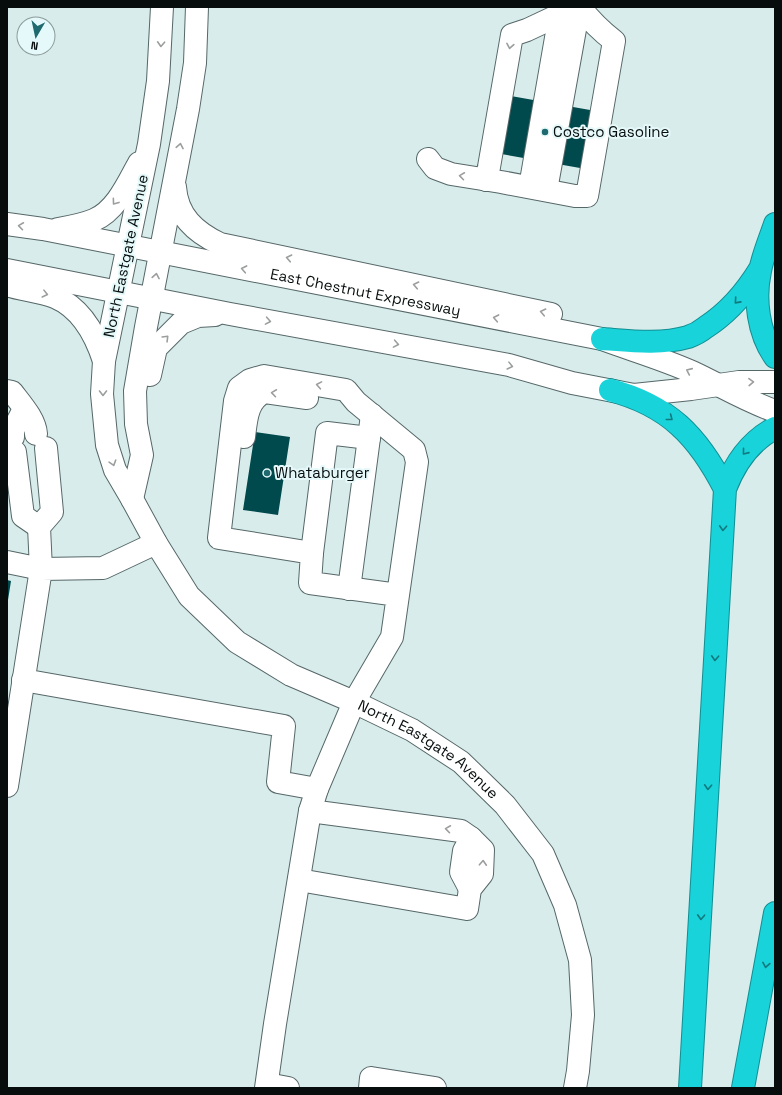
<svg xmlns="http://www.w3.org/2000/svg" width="782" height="1095" viewBox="0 0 782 1095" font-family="'Space Grotesk',sans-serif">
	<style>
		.building { fill: #00494c }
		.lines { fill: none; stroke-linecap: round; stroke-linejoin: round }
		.minor-casing { stroke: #566768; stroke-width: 24 }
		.highway-casing { stroke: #128e92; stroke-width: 24 }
		.minor { stroke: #fff; stroke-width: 22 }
		.highway { stroke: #18d3da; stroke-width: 22 }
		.oneway { stroke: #9c9e9e }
		.oneway2 { stroke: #107a7e }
		.poi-dot { fill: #1e6a6e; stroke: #e5f9fa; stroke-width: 1.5 }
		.labels { text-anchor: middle; stroke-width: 4; stroke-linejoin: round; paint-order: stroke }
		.poi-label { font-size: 15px; fill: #070d0d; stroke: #e5f9fa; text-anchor: start }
		.street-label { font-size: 15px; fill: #070d0d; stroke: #e5f9fa }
	</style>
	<rect width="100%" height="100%" fill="#d8ecec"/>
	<path class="building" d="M494 93 607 113 597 171 484 151Z
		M255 432 290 437 278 515 243 510Z
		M7 580 11 581 8 600H7Z"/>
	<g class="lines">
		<defs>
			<g id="minor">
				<path id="s1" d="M162 7 158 81 149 144 104 361 102 394 105 425 107 445 115 470 132 499 156 543 189 596 237 642 291 675 354 702 412 730 461 762 505 805 543 854 565 905 580 960 583 1015 578 1071 575 1088"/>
				<path d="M428 159 435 168 451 174 501 182 575 196H587L614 41C601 31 590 20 580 7"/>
				<path d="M486 180 489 167 512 35 527 30 576 7"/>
				<path d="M175 187C177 216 195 232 220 244L551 314"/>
				<path d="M530 187 560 15"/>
				<path d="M546 190 579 7"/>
				<path id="s2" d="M7 224 43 229 602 339C632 350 663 359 692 372 720 385 746 401 775 411"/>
				<path d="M58 229C70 227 82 225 94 220 116 211 128 183 139 163"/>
				<path d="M7 270 230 314 509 365 572 383 634 395 691 389 739 382H775"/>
				<path d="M7 285C22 290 40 291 55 297 81 308 96 336 104 361"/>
				<path d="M150 375 156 348 181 323 198 316 215 315"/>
				<path d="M7 391 12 392C21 404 35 419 36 434"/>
				<path d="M13 437V430L24 409"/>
				<path d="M244 437C246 420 247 399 265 392L307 398"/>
				<path d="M15 452 23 516 39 527"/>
				<path d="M132 499 142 455 136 424 135 391 146 327 188 109 195 63 197 7"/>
				<path d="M312 553 327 433 369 438"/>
				<path d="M7 562 41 569 39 527 52 512 46 448"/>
				<path d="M349 589 372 415"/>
				<path d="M23 680 284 726 278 782 317 789"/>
				<path d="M7 786 41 569 103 568 156 543"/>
				<path d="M310 811 461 831 471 838 464 851 461 872 470 889"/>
				<path d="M299 880 467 909 470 889 482 874 483 850 471 838"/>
				<path d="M267 1084 288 1088"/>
				<path d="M266 1088 275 1024 310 811 317 789 354 702 392 637 417 462 414 450 356 402 346 390 264 376 250 380 239 388 235 401 219 538 312 553 310 583 398 595"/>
				<path d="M370 1088 371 1078 435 1088"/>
			</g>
			<path id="highway" d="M775 224C770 239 763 255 760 271 754 299 758 333 775 357
				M602 339C630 341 660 345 688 337 694 335 701 331 706 327 729 312 746 292 760 269
				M610 390C668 405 698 436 725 489
				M690 1088 725 489C735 463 750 441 775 428
				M743 1088 775 913"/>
		</defs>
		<use href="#minor" class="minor-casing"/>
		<use href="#highway" class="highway-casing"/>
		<use href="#minor" class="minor"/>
		<use href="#highway" class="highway"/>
	</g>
	<defs><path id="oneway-chevron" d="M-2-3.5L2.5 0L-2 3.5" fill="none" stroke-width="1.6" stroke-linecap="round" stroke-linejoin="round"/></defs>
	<g class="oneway">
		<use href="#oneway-chevron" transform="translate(161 44) rotate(93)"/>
		<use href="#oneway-chevron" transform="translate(510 46) rotate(100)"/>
		<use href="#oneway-chevron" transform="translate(180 146) rotate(-79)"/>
		<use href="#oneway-chevron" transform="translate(462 176) rotate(-172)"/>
		<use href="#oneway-chevron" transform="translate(115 202) rotate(126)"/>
		<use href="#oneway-chevron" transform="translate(21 226) rotate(-172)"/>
		<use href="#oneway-chevron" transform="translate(289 258) rotate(-168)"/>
		<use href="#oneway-chevron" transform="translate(244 269) rotate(-169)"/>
		<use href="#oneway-chevron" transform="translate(156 276) rotate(-80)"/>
		<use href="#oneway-chevron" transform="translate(416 285) rotate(-168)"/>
		<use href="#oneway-chevron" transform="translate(45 294) rotate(14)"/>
		<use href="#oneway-chevron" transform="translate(543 312) rotate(-168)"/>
		<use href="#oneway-chevron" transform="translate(496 318) rotate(-169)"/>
		<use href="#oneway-chevron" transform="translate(268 321) rotate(10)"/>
		<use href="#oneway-chevron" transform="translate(166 338) rotate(-45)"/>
		<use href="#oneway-chevron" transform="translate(396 344) rotate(10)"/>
		<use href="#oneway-chevron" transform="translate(510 366) rotate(14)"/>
		<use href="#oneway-chevron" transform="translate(689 371) rotate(-156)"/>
		<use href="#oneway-chevron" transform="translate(751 382) rotate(-2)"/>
		<use href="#oneway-chevron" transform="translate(319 385) rotate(-170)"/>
		<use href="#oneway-chevron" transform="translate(103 393) rotate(90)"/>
		<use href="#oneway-chevron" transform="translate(274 393) rotate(-172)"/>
		<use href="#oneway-chevron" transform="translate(113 463) rotate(73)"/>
		<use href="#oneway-chevron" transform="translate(448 829) rotate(-172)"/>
		<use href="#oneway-chevron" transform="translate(483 863) rotate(-87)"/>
	</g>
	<g class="oneway2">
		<use href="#oneway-chevron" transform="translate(737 301) rotate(132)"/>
		<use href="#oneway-chevron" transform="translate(670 418) rotate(38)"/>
		<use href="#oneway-chevron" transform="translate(745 452) rotate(129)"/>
		<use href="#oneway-chevron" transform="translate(723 528) rotate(93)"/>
		<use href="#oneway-chevron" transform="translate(715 658) rotate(93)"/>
		<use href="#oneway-chevron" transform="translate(708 787) rotate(93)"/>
		<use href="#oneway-chevron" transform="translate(701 917) rotate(93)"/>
		<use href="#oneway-chevron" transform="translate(766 965) rotate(100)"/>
	</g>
	<g class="poi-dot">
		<circle cx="545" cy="132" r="4"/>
		<circle cx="267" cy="473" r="4"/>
	</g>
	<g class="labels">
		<g class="poi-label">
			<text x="553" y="137">Costco Gasoline</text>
			<text x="275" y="478">Whataburger</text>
		</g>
		<g class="street-label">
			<text transform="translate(126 256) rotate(-78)" y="5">North Eastgate Avenue</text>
			<text dy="5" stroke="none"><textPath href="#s2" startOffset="365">East Chestnut Expressway</textPath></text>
			<text dy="5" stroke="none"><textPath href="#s1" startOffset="903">North Eastgate Avenue</textPath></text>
		</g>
	</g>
	<rect width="782" height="1095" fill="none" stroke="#070d0d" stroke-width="16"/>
	<g transform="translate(36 36) rotate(189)"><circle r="19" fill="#e5f9fa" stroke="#8c9b9b"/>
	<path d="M0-3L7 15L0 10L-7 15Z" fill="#1e6a6e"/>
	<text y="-6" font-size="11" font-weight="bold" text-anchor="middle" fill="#070d0d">N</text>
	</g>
</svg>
